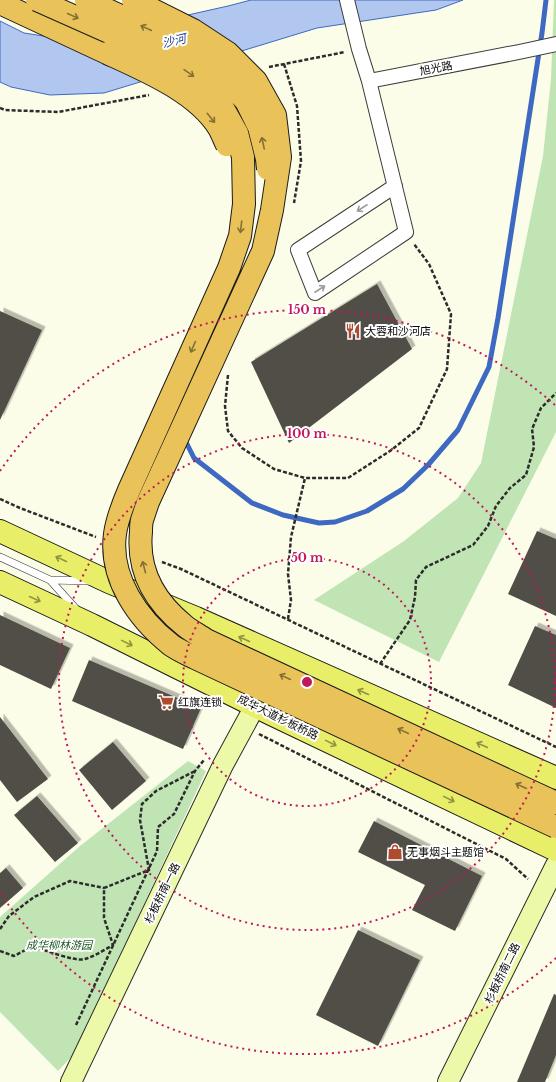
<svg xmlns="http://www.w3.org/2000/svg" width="556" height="1082" viewBox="0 0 556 1082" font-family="'Libre Baskerville','Noto Sans SC',serif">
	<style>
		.green { fill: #c1e4b5 }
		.water { fill: #b1c7f0; stroke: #3e69c2 }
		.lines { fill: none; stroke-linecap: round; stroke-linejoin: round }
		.stream { stroke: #3e69c2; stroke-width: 5 }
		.building { fill: #514e47; filter: url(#shadow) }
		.lane-casing { stroke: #3d3d3d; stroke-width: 8 }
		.street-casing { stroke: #3d3d3d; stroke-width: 16 }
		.secondary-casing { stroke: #2c2c2c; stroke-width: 22 }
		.primary-casing { stroke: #1b1b1b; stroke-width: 24 }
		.highway-casing { stroke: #1b1b1b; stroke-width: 24 }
		.path { stroke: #2c2c2c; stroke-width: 2.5; stroke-dasharray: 4 2; stroke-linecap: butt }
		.lane { stroke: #fff; stroke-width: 7 }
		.street { stroke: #fff; stroke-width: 14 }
		.secondary { stroke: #ebf9a8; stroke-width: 20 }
		.primary { stroke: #e9ee68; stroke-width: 22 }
		.highway { stroke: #e9c35a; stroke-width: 22 }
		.highway-bridge-casing { stroke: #1b1b1b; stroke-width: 24; stroke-linecap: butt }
		.highway-bridge { stroke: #e9c35a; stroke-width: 22 }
		.oneway { stroke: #857036 }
		.oneway2 { stroke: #9d9d9d }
		.oneway3 { stroke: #909342 }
		.ring { fill: none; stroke: #c2185b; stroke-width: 2; stroke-dasharray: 2 4 }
		.labels { text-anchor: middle; stroke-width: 4; stroke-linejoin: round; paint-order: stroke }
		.street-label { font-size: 11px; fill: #0a0a0a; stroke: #fff }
		.poi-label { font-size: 11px; fill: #0a0a0a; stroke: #fff; text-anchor: start }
		.park-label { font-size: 11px; font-style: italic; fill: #205b24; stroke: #fff }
		.water-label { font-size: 12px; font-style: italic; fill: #1e3f90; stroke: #fff }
		.centre { fill: #c2185b; stroke: #fff; stroke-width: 2 }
		.ring-label { font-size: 12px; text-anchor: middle; font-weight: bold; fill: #c2185b; stroke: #fff; stroke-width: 4; stroke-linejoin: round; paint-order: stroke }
	</style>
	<defs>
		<filter id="shadow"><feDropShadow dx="3.5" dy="-3.5" stdDeviation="0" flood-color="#0004"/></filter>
	</defs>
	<rect width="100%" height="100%" fill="#fcfde8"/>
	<path class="green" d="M554 0H556V432L439 662 314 600 404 541 458 498 481 463 543 156 551 79Z
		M188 761 206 771 74 1054 58 1071 0 1012V917L80 846Z"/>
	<path class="water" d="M251 0H463L436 10 317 28 104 93 50 95 11 87 0 82V21L24 33 50 37 152 23 228 6Z"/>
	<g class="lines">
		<path class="stream" d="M184 438 194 458 252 503 283 515 319 523 335 522 367 511 403 489 428 465 458 430 489 367 498 318 542 33 546 0"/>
	</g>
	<path class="building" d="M377 284 412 349 289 443 251 362Z
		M0 311 42 330 0 420Z
		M537 531 556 539V616L508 594Z
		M0 615 70 648 51 689 0 665Z
		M535 626 556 635V708L508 685Z
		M89 660 201 708 183 749 72 701Z
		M0 717 48 779 17 802 0 780Z
		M113 742 146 781 112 810 79 770Z
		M37 796 78 843 55 862 14 815Z
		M374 821 482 876 455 931 412 910 425 885 358 852Z
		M6 868 23 888 0 908V873Z
		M358 930 420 960 378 1046 316 1015Z
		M554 994 556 995V1055L545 1082H517Z"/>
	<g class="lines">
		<defs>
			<path id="lane" d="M0 557 50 580 77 610
				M50 580 90 581"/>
			<path id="street" d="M347 0 359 49 369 81 519 52 556 44
				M369 81 406 232 315 293 298 250 395 186"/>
			<path id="secondary" d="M71 1082 223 765 255 706
				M448 1082 556 865"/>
			<path id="primary" d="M0 531 109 582 196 618 556 778
				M0 582 92 625 271 714 556 850"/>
			<path id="highway" d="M0 3 107 53"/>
		</defs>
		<use href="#lane" class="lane-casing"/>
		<use href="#street" class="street-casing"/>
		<use href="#secondary" class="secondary-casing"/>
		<use href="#primary" class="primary-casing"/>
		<use href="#highway" class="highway-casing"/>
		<path class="path" d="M284 64 297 106 301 161 294 203
			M269 67 345 52
			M0 108 5 110 58 112 149 95
			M228 375 225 406 228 431 242 448 274 469 305 478H348L390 451 419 428 447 369 451 314 429 264 414 244
			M0 499 20 508 96 537
			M162 562 181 569 556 747
			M288 619 291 600 288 574 291 537 305 478
			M380 664 410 620 415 597 416 580 426 567 473 545 488 526 496 506 510 488 526 475 534 447 532 429 541 408 556 393
			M259 734 506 859 528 879
			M0 929 9 916 34 897 70 881 104 888
			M0 951 14 956 33 946C45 950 74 962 85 959 95 956 104 950 113 945L104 918V888L149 870 140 820 142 804 156 791 195 771
			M76 1025 157 851 158 827 174 814 195 771 204 760"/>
		<use href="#lane" class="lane"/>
		<use href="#street" class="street"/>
		<use href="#secondary" class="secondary"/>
		<use href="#primary" class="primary"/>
		<use href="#highway" class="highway"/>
		<defs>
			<path id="highway-bridge" d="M37 0 165 57 195 78 223 108 237 133 243 157 244 204 240 236 229 268 129 490C123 504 117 519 115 534 109 578 138 619 171 645 178 650 187 654 195 658L556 827
				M86 0 168 38 203 57 226 79 246 101 259 127 267 159 268 169
				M133 0 193 30 228 53 256 81 275 115 280 157 272 210 263 251 148 502C146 508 144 514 142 520 141 524 141 528 141 532 137 571 155 602 185 626 191 631 199 635 206 640L556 803
				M107 53C144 70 197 92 219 128 222 133 224 139 227 145"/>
		</defs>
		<use href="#highway-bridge" class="highway-bridge-casing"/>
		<use href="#highway-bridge" class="highway-bridge"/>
	</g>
	<defs><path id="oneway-shaft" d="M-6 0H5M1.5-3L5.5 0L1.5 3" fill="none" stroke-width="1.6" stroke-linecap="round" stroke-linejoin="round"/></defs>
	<g class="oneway">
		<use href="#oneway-shaft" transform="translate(73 16) rotate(24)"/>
		<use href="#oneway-shaft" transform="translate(146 28) rotate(-155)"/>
		<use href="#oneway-shaft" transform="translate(189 73) rotate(35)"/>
		<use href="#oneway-shaft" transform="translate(211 118) rotate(51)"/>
		<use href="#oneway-shaft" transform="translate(263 143) rotate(-102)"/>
		<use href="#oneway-shaft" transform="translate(241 227) rotate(97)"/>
		<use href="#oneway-shaft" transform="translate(193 347) rotate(114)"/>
		<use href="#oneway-shaft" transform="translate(144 567) rotate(-105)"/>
		<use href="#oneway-shaft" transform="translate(285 677) rotate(-155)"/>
		<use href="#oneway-shaft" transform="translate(403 731) rotate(-155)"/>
		<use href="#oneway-shaft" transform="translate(521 786) rotate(-155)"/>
	</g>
	<g class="oneway2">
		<use href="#oneway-shaft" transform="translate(362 208) rotate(147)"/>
		<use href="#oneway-shaft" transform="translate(320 289) rotate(-33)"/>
	</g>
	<g class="oneway3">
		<use href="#oneway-shaft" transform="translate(61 559) rotate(-155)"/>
		<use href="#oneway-shaft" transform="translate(35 599) rotate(25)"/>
		<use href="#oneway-shaft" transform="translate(244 639) rotate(-156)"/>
		<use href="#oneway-shaft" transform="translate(127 643) rotate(26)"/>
		<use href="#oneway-shaft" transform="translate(363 692) rotate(-156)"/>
		<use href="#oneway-shaft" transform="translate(331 743) rotate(26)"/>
		<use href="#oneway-shaft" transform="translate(482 745) rotate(-156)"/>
		<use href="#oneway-shaft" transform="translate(449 799) rotate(26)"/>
	</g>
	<g class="ring">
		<circle cx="307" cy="682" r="124"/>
		<circle cx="307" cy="682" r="248"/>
		<path d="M556 958A372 372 0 0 1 0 893M0 471A372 372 0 0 1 556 406"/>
	</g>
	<defs>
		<symbol id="restaurant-bare" viewBox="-9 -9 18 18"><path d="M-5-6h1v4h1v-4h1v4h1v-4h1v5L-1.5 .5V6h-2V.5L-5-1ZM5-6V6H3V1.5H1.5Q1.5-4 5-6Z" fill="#ae4b2e" stroke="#fff" stroke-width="2.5" paint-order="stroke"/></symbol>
		<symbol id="supermarket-bare" viewBox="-9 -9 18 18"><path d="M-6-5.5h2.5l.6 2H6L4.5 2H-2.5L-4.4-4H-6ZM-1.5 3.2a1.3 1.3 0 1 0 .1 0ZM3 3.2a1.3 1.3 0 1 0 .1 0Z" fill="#ae4b2e" stroke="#fff" stroke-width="2.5" paint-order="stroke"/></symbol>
		<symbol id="shop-bare" viewBox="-9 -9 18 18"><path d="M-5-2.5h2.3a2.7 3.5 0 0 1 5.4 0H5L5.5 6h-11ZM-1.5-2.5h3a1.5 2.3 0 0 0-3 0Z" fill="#ae4b2e" stroke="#fff" stroke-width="2.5" paint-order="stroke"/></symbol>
	</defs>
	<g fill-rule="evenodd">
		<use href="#restaurant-bare" x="342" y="320" width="22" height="22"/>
		<use href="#supermarket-bare" x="155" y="691" width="22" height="22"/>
		<use href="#shop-bare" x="384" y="841" width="22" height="22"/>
	</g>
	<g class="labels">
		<g class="street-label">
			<text transform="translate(436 68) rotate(-11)" y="4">旭光路</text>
			<text transform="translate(278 717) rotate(26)" y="4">成华大道杉板桥路</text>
			<text transform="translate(162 893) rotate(-64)" y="4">杉板桥南一路</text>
			<text transform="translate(502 973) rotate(-64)" y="4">杉板桥南二路</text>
		</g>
		<g class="poi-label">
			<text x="365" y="335">大蓉和沙河店</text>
			<text x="178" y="706">红旗连锁</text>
			<text x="407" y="856">无事烟斗主题馆</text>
		</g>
		<g class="park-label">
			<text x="59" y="949">成华柳林游园</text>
		</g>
		<g class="water-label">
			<text transform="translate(174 41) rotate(-13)" y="4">沙河</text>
		</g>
	</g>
	<circle cx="307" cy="682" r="6" class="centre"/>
	<g class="ring-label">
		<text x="307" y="314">150 m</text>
		<text x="307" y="438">100 m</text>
		<text x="307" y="562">50 m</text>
	</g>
</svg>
